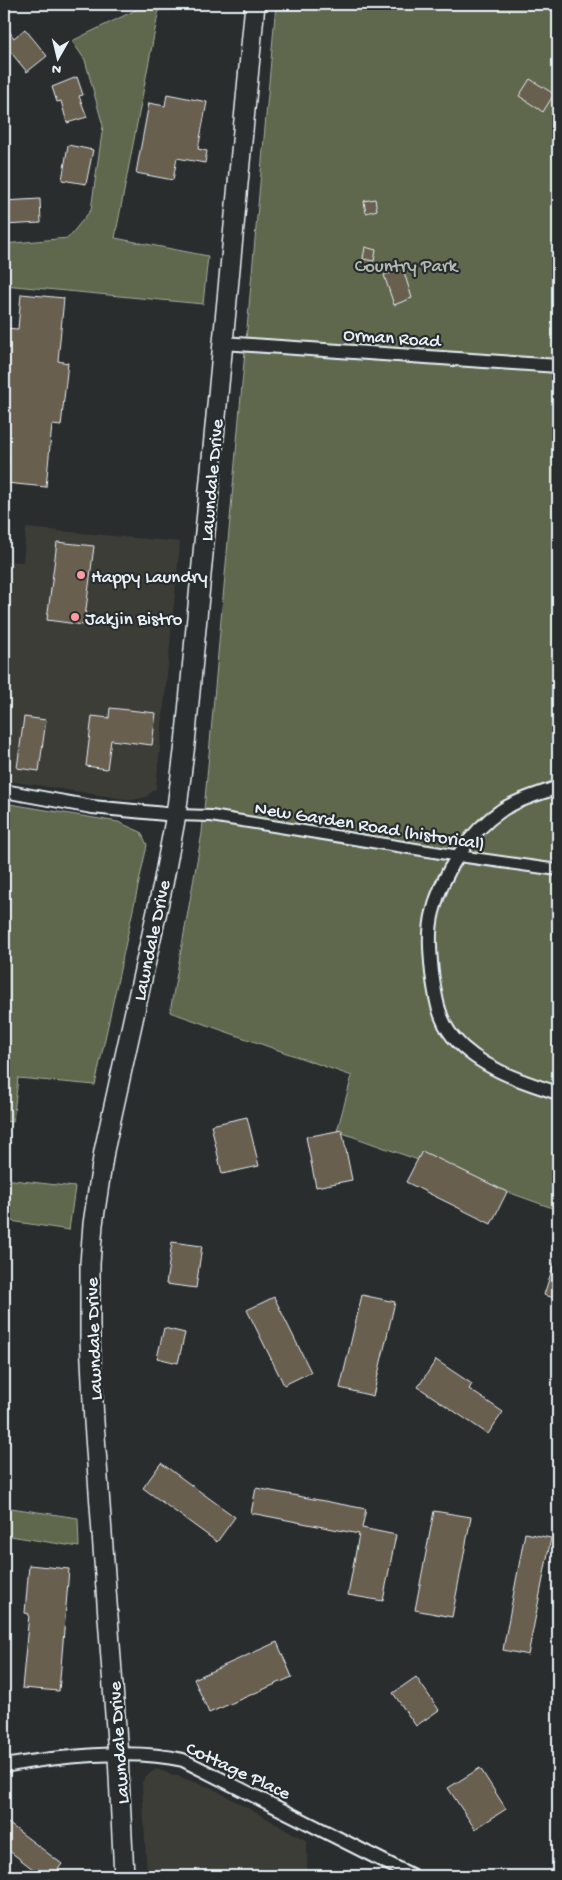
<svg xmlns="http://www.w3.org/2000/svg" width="562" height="1880" viewBox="0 0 562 1880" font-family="'Gochi Hand',sans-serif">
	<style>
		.built { fill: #3d3c38 }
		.green { fill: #5f674d; stroke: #a4aca2 }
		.building { fill: #695e50; stroke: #e8f1f8 }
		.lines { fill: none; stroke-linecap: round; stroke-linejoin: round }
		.pedestrian-casing { stroke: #e8f1f8; stroke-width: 14 }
		.minor-casing { stroke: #e8f1f8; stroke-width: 16 }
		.secondary-casing { stroke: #e8f1f8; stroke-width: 22 }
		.pedestrian { stroke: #2a2d2e; stroke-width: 10 }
		.minor { stroke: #2a2d2e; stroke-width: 12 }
		.secondary { stroke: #2a2d2e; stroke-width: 19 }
		.poi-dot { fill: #ff9aa2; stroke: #2a2d2e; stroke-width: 2 }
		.labels { text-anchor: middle; stroke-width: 4.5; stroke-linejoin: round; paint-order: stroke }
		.park-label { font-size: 19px; fill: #b1bab4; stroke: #2a2d2e }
		.street-label { font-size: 19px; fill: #e8f1f8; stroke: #2a2d2e }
		.poi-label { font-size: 19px; fill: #e8f1f8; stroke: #2a2d2e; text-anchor: start }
	</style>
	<rect width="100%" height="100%" fill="#2a2d2e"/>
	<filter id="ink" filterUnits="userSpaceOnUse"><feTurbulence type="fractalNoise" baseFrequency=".02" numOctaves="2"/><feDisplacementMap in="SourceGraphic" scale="10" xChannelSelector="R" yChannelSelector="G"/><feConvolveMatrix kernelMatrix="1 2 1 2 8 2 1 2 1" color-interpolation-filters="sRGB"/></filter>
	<g filter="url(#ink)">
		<path class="built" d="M26 528 180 542 156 788 146 797 132 800 4 780V561L23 562Z
			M156 1769 212 1788 307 1841V1876H147L142 1783 145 1777Z"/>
		<path class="green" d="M148 4H160L115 238 208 256 203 304 4 285V244L68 238 91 210 103 126 85 60 72 41Z
			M276 4H558V1210L337 1131 352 1076 170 1012 202 833Z
			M4 803 118 822 141 832 147 845 95 1085 18 1078 13 1122 4 1121Z
			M4 1179 75 1187 69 1230 4 1220Z
			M4 1507 78 1518 79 1547 4 1535Z"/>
		<path class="building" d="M4 24 14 38 25 29 47 56 27 72 4 44Z
			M77 77 83 95 79 96 87 117 67 123 61 101 57 102 52 87Z
			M530 79 554 94 543 112 519 96Z
			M167 94 207 102 198 149 207 151 205 163 177 158 173 180 136 173 149 103 165 106Z
			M68 145 93 150 86 184 62 180Z
			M40 199 41 223 4 225V201Z
			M375 199 377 210 366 213 364 201Z
			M365 247 376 250 374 261 363 259Z
			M403 269 412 298 394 305 384 275Z
			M21 294 64 298 58 361 68 363 61 426 52 425 46 487 6 483 9 457 4 456V328L18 329Z
			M57 542 94 546 84 625 47 620Z
			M110 708 156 713 152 745 111 740 107 769 86 766 92 716 109 718Z
			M24 717 46 720 39 771 17 768Z
			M247 1117 259 1166 222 1174 211 1125Z
			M342 1130 352 1180 316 1187 306 1137Z
			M422 1151 507 1192 491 1224 406 1182Z
			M172 1242 202 1246 196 1288 166 1284Z
			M556 1257 558 1258V1299L544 1295Z
			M362 1295 395 1302 373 1396 340 1388Z
			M274 1297 311 1372 284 1385 247 1310Z
			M164 1328 185 1333 178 1363 157 1358Z
			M436 1360 472 1384 469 1389 503 1412 488 1434 418 1387Z
			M161 1463 235 1517 217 1542 143 1488Z
			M256 1488 366 1509 362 1528 396 1535 383 1601 348 1595 359 1534 251 1513Z
			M434 1511 471 1517 452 1617 415 1610Z
			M525 1533 551 1538 528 1655 503 1650Z
			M29 1565 69 1569 59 1691 22 1688 29 1614 25 1613Z
			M277 1642 292 1677 209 1713 194 1679Z
			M416 1677 439 1710 416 1726 393 1693Z
			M480 1768 506 1809 475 1829 448 1788Z
			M8 1823 62 1864 53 1876H42L4 1847V1829Z"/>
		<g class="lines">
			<defs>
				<path id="pedestrian" d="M176 815 211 816 459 856 558 870"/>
				<path id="minor" d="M223 343 558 366
					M558 787C540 794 518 799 502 810 469 832 442 874 433 912 428 931 430 953 432 973 435 994 438 1019 453 1037 480 1068 520 1081 558 1093
					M4 791 92 807 176 815
					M4 1766C53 1757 134 1748 183 1760L413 1876"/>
				<path id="secondary" d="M124 1876 118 1756 94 1422 90 1339V1264L93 1224 104 1151 163 884 176 815 185 744 255 4"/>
			</defs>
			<use href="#pedestrian" class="pedestrian-casing"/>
			<use href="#minor" class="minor-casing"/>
			<use href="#secondary" class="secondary-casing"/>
			<use href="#pedestrian" class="pedestrian"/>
			<use href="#minor" class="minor"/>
			<use href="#secondary" class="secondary"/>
		</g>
	</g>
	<g class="poi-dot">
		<circle cx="81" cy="575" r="5"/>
		<circle cx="75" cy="617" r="5"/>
	</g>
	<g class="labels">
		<g class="park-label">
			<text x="406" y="271">Country Park</text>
		</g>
		<g class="street-label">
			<text transform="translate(392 336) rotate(4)" y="7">Orman Road</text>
			<text transform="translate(210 480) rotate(-85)" y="7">Lawndale Drive</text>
			<text transform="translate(370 824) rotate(9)" y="7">New Garden Road (historical)</text>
			<text transform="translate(150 940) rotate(-78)" y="7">Lawndale Drive</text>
			<text transform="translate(92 1339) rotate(-92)" y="7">Lawndale Drive</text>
			<text transform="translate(117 1743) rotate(-94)" y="7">Lawndale Drive</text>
			<text transform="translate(239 1769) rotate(25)" y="7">Cottage Place</text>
		</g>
		<g class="poi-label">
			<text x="91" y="582">Happy Laundry</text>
			<text x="85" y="624">Jakjin Bistro</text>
		</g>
	</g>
	<rect width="562" height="1880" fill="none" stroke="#2a2d2e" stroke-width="20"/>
	<rect x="10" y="10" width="542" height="1860" fill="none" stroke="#e8f1f8" stroke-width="2" filter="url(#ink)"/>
	<g transform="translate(58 58) rotate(188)" stroke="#2a2d2e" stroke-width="4" paint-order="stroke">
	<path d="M0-4L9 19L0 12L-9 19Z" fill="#e8f1f8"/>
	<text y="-8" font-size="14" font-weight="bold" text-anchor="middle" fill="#e8f1f8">N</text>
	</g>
</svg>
